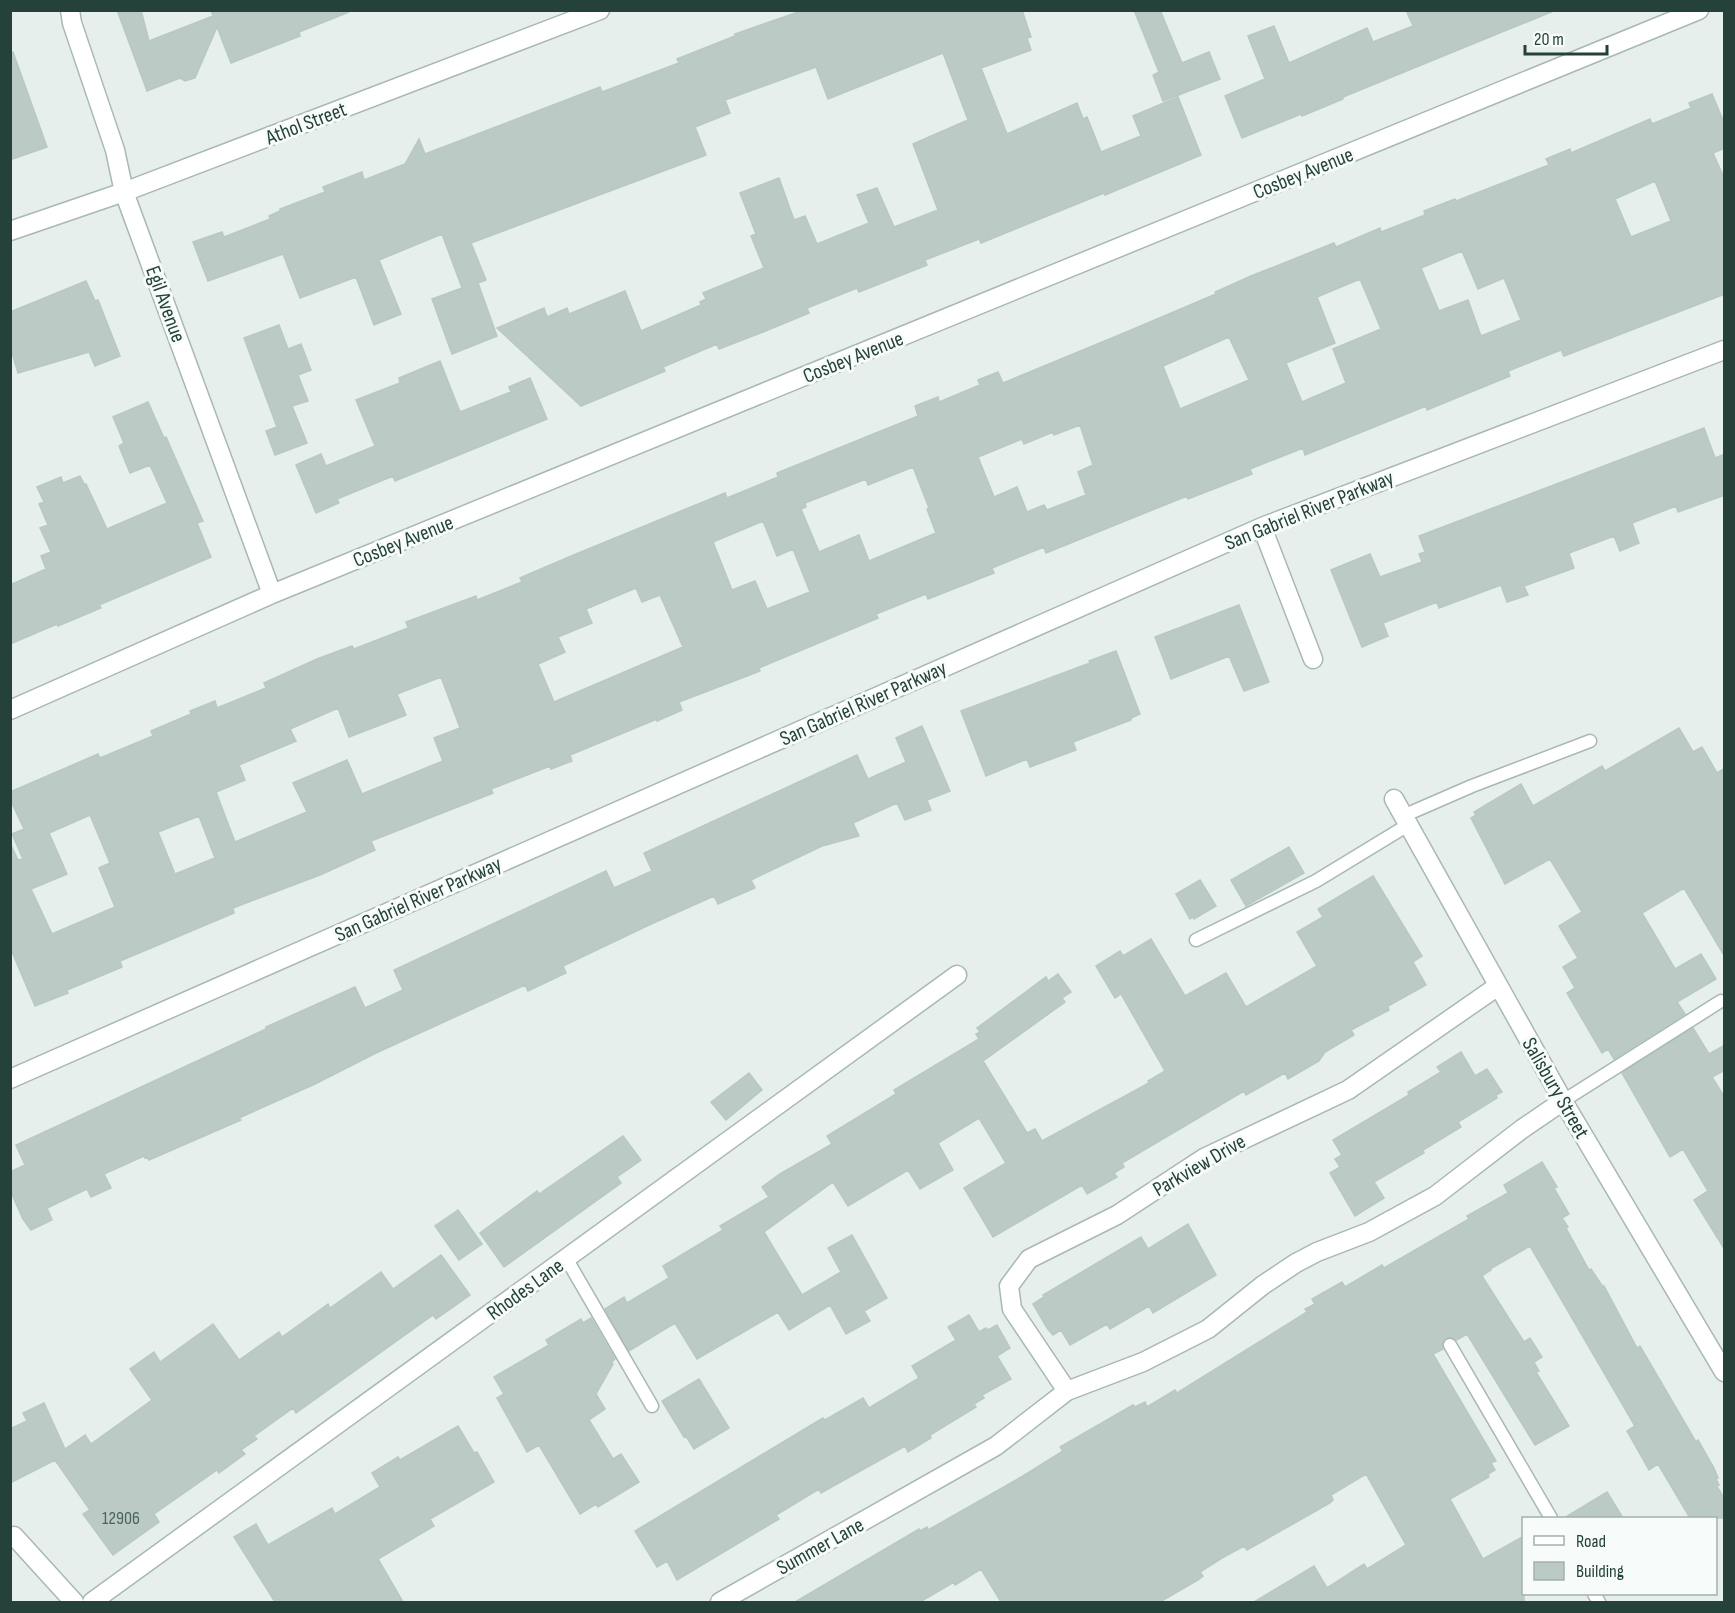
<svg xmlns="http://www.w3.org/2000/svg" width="1735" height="1613" viewBox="0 0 1735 1613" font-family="'Sofia Sans Condensed',sans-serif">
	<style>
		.building { fill: #bbcac4; stroke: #b8c9c2; stroke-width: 1.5; fill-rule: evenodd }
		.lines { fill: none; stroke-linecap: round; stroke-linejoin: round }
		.service-casing { stroke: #a8b8b2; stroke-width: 15 }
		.minor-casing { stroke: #a8b8b2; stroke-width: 21 }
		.tertiary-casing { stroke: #a8b8b2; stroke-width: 21 }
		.service { stroke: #fff; stroke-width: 12 }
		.minor { stroke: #fff; stroke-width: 18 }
		.tertiary { stroke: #fff; stroke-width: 18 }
		.labels { text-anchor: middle; stroke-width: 6; stroke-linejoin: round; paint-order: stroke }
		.number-label { font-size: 18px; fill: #4a645c }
		.street-label { font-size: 21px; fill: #24423a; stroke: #f7fbf9 }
	</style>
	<rect width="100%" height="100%" fill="#e6efeb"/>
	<path class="building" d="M117 10H141L149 41 213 16 211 10 349 12 299 32 300 36 231 63 217 27 195 78 185 81 180 78 147 91Z
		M804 10H1022L1031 37 1027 38 1031 50 981 68 1007 134 1077 103 1083 119 1087 117 1101 152 1141 136 1133 116 1178 97 1201 155 1105 195 1104 193 981 243 979 239 925 260 927 265 859 292 857 288 807 308 809 313 763 332 719 349 717 344 663 367 665 371 581 406 497 328 544 308 547 317 567 308 569 314 625 291 641 331 701 305 700 302 706 299 703 293 764 268 751 236 756 234 740 193 779 178 794 220 805 216 817 244 869 223 857 195 877 188 894 227 938 210 913 144 968 120 943 53 828 99 816 67 725 100 730 113 695 127 706 155 471 243 486 280 478 283 497 336 452 354 432 299 462 288 442 234 379 260 401 314 374 325 356 277 300 298 283 254 208 281 193 242 222 232 224 237 270 219 269 216 280 211V209L325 192 323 187 362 172 364 180 405 164 419 139 425 154 600 87 602 92 679 63 677 59 735 36V34Z
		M1134 10H1160L1182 63 1209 52 1220 79 1163 101 1153 75 1159 72Z
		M1406 10H1556L1343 97V99L1302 116 1301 114 1242 138 1225 96 1265 79 1248 36 1274 26 1289 63 1367 28 1373 42 1413 26Z
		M13 52 47 147 10 160V53Z
		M1712 94 1725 125V148L1713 153 1725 180V294L1564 356 1561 350 1508 371 1510 376 1427 410 1426 406 1305 455 1303 448 1250 469 1252 474 1229 483 1188 499 1187 496 1046 553 1044 547 992 568 994 573 928 599 926 594 876 614 878 618 759 668 760 671 679 702 682 710 657 721V719L570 755 572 761 551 769 550 766 491 789 493 793 371 841 375 850 320 875 233 908 234 913 120 961 122 967 67 990 68 993 35 1006 10 947V843L18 860 23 859 12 834 24 829 10 799V792L98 754 100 758 153 736 151 731 191 714 190 711 215 701 217 708 266 688 264 683 317 659 352 646 354 649 408 628 406 622 476 596 477 600 522 582 520 578 576 554 725 493 727 498 778 477 777 473 918 416 915 406 938 397 939 402 980 385 978 380 998 372 1003 383 1124 333 1216 294 1215 292 1251 276 1334 243 1336 247 1380 228 1381 232 1425 215 1424 211 1455 199 1456 201 1549 165 1546 159 1570 149 1571 153 1650 119 1652 124 1691 108 1689 103ZM1655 181 1671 221 1631 237 1615 199ZM1462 251 1478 289 1504 278 1521 320 1481 336 1468 300 1439 311 1421 268ZM1360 279 1381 329 1333 349 1346 383 1302 402 1286 363 1335 343 1317 297ZM1229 337 1249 380 1180 409 1163 366ZM1080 425 1093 465 1078 472 1086 495 1047 510 1044 505 1027 512 1017 487 994 497 978 457 1022 439 1024 444 1053 432 1054 435ZM913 467 929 508 927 509 936 533 869 561 859 535 819 552 801 509 806 507 805 503 866 479 868 485ZM763 521 777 556 793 549 810 592 767 609 755 581 732 590 713 542ZM636 588 642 602 660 595 683 647 554 702 538 664 565 652 558 637 592 623 586 609ZM441 677 460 728 434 738 443 761 362 794 347 760 293 783 307 812 235 842 216 792 245 780 239 765 296 741 290 729 338 708 349 737 406 715 397 694ZM90 815 110 863 99 868 115 907 52 934 31 889 67 874 49 833ZM199 816 215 858 175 874 158 832Z
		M86 281 95 301 98 300 120 356 95 366 89 352 18 373 10 346V312Z
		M279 325 288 349 301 344 311 370 298 375 308 401 292 406 307 443 275 455 266 431 277 427 244 338Z
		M440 361 460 412 511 392 509 387 530 378 547 419 395 481 393 476 337 499 339 503 316 513 296 465 321 454 326 466 375 446 356 400 400 383 399 378Z
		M148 402 164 438 166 437 203 521 197 523 211 557 99 605 101 608 58 626 57 624 10 644V585L46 569 41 556 51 552 40 528 48 525 39 504 44 502 37 487 61 477 63 483 80 476 84 484H86L107 529 167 503 150 465 130 473 119 446 124 443 113 417Z
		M1704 428 1715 458 1725 454V495L1678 512 1676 506 1632 523 1639 543 1620 551 1614 536 1569 553 1574 568 1524 586 1528 595 1507 602 1501 585 1439 608 1437 602 1383 623 1388 636 1362 647 1331 570 1370 554 1380 577 1422 562 1419 554 1425 552 1419 536Z
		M1239 605 1269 682 1244 691 1229 656 1171 679 1155 637Z
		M1116 651 1140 714 1131 718V720L1073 742 1076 750 1030 767 1027 759 986 776 961 711 1090 663 1089 661Z
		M922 726 950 791 927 800 931 810 905 820 897 803 853 823 859 836 822 846 751 880 755 888 718 904 714 896 649 925 563 966 566 973 528 991 525 985 376 1053 315 1084 239 1118 241 1120 149 1160 147 1157 145 1158 144 1156 104 1174 111 1188 91 1197 87 1189 47 1208 52 1220 31 1230 23 1219 10 1190V1172L25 1165 16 1145 266 1029V1027L355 987 365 1008 403 990 394 970 606 871 614 888 652 871 644 853 857 755 868 779 906 762 896 738Z
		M1679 728 1693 752 1702 747 1717 773 1725 768V957L1684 888 1642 913 1675 969 1701 954 1716 979 1677 1002 1685 1014 1614 1059 1608 1049 1602 1053 1567 993 1575 988 1563 967 1578 958 1559 926 1582 912 1550 859 1505 884 1471 818 1476 815 1474 812 1521 784 1533 806 1602 766 1605 771Z
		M1289 847 1304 873 1246 906 1231 880Z
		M1373 876 1422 956 1413 962 1426 985 1388 1006 1389 1010 1351 1030 1354 1035 1325 1052 1319 1061 1288 1079 1285 1073 1246 1095 1244 1091 1122 1163 1124 1167 1114 1173 1117 1177 1087 1194 1082 1185 993 1237 964 1188 1006 1163 979 1118 938 1143 953 1170 920 1189 908 1170 848 1206 833 1182 764 1232 802 1295 841 1272 828 1248 852 1235 887 1298 864 1311 870 1321 846 1334 830 1305 789 1330 778 1312 697 1359 675 1323 629 1351 605 1309 624 1297 627 1303 669 1278 663 1266 723 1230 720 1226 769 1197 762 1187 780 1174 832 1144 827 1136 896 1094 894 1090 979 1039 976 1034 980 1032 977 1028 1046 977 1048 981 1058 974 1071 992 1062 998 1065 1002 983 1061 1027 1133 1035 1129 1042 1141 1149 1083 1148 1081 1165 1071 1121 994 1115 998 1096 966 1120 951 1123 956 1151 939 1185 996 1226 973 1246 1007 1317 966 1297 932 1323 917 1318 909Z
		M1200 880 1216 906 1194 919 1193 917 1190 919 1176 894Z
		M1693 1028 1709 1054 1725 1045V1070L1712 1077 1725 1098V1250L1694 1200 1708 1191 1683 1149 1670 1157 1622 1073Z
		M1461 1052 1475 1076 1487 1069 1502 1092 1496 1095 1497 1098 1458 1122 1461 1127 1423 1150 1424 1153 1374 1182 1384 1198 1355 1216 1330 1173 1340 1167 1335 1159 1342 1155 1333 1140 1409 1095 1408 1092 1441 1072 1437 1067Z
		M749 1073 762 1090 726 1120 711 1102Z
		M623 1136 641 1160 617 1177 621 1183 504 1267 480 1233 537 1191 539 1194Z
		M1542 1162 1557 1187 1554 1188 1569 1214 1562 1218 1568 1227 1566 1228 1589 1270 1591 1269 1603 1287 1604 1286 1637 1348 1640 1346 1696 1442 1698 1440 1714 1468 1718 1478 1716 1479 1719 1485 1717 1486 1725 1500V1518H1690L1658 1464 1649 1470 1627 1431 1635 1426 1530 1246 1490 1269 1491 1270 1482 1276 1524 1342 1530 1338 1542 1357 1534 1362 1539 1371 1536 1372 1569 1426 1535 1445 1467 1334 1457 1340 1451 1337 1445 1338 1442 1344 1443 1349 1433 1354 1496 1461 1491 1463 1495 1470 1488 1474 1489 1477 1450 1499 1483 1559 1524 1536V1602H1254L1314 1566 1327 1588 1364 1564 1367 1569 1406 1545 1366 1474 1331 1495 1333 1500 1330 1503 1247 1550 1244 1546 1222 1558 1200 1572 1203 1576 1198 1580 1160 1602H1001L981 1569 955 1585 954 1582 920 1602H795L919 1529 920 1531 927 1527 928 1530 1023 1476 1063 1451 1060 1447 1133 1405 1135 1407 1145 1402 1147 1407 1175 1390 1177 1393 1307 1312 1305 1309 1315 1304 1312 1299 1342 1282 1345 1287 1382 1265 1384 1268 1469 1219 1467 1216 1508 1193 1504 1185Z
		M458 1210 482 1244 459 1260 435 1226Z
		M1188 1224 1216 1275 1153 1313 1149 1306 1110 1329 1107 1324 1070 1345 1061 1330 1053 1335 1047 1328 1033 1304 1044 1297 1043 1295 1141 1237 1148 1249Z
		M441 1255 470 1295 436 1319 433 1315 296 1413 293 1408 254 1436 257 1439 241 1450 245 1454 219 1473 217 1470 154 1514 159 1522 113 1555 83 1514 90 1510 55 1460 10 1483V1429L27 1421 23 1413 44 1403 65 1449 85 1435 91 1444 152 1400 130 1369 154 1352 160 1362 213 1324 239 1360 279 1332 282 1337 328 1304 330 1308 381 1272 393 1289Z
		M969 1315 979 1332 986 1328 988 1330 997 1325 1010 1348 997 1356 1011 1379 982 1395 984 1398 974 1404 976 1407 930 1435 931 1438 908 1452 905 1446 821 1493 819 1489 776 1515 779 1519 677 1580 667 1561 657 1567 635 1531 823 1418 825 1420 863 1398 869 1408 919 1378 912 1366 956 1340 948 1327Z
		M591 1318 615 1359 612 1362 613 1364 596 1394 605 1409 589 1420 613 1459 621 1454 639 1482 598 1507 596 1504 580 1514 539 1445 527 1452 497 1398 504 1394 494 1377 549 1345 546 1340 581 1319 583 1323Z
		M699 1379 729 1428 694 1449 686 1436 684 1437 662 1401Z
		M458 1426 474 1453 477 1452 494 1482 430 1519 434 1526 378 1559 403 1602H275L234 1537 256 1524 268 1545 332 1508 335 1514 380 1487 372 1473 398 1457 400 1460Z
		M1607 1492 1623 1518H1564Z"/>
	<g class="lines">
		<defs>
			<path id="service" d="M1403 816 1472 786 1590 741
				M1196 940 1316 881 1408 825
				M1563 1101 1721 1001
				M566 1258 652 1406
				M1450 1345 1551 1518
				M1594 1594 1599 1602"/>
			<path id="minor" d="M70 10 72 23 115 150 124 192 272 594
				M1262 527 1313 659
				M10 710 272 594 1699 10
				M1394 799 1563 1101 1724 1372
				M10 1079 1262 527 1724 350
				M1067 1391 1012 1309 1009 1286 1029 1259 1117 1215 1204 1158 1348 1090 1498 986
				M14 1536 74 1602
				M92 1602 957 975
				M720 1602 996 1446 1067 1391 1143 1362 1208 1329 1263 1285 1296 1263 1317 1252 1369 1232 1435 1196 1522 1129 1563 1101"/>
			<path id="tertiary" d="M10 231 124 192 600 10"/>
		</defs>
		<use href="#service" class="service-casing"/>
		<use href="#minor" class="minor-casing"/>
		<use href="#tertiary" class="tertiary-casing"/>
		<use href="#service" class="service"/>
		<use href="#minor" class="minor"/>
		<use href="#tertiary" class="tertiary"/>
	</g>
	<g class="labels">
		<g class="number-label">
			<text x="121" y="1524">12906</text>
		</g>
		<g class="street-label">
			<text transform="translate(306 123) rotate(-21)" y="7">Athol Street</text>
			<text transform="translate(1303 173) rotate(-22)" y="7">Cosbey Avenue</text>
			<text transform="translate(166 304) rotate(70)" y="7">Egil Avenue</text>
			<text transform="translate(853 357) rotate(-22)" y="7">Cosbey Avenue</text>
			<text transform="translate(1309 510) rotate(-22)" y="7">San Gabriel River Parkway</text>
			<text transform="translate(403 541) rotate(-22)" y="7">Cosbey Avenue</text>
			<text transform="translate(863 703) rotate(-24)" y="7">San Gabriel River Parkway</text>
			<text transform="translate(418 899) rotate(-24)" y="7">San Gabriel River Parkway</text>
			<text transform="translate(1556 1088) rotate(60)" y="7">Salisbury Street</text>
			<text transform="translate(1199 1165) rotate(-30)" y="7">Parkview Drive</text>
			<text transform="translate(525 1289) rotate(-36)" y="7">Rhodes Lane</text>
			<text transform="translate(820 1546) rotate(-29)" y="7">Summer Lane</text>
		</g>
	</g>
	<rect width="1735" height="1613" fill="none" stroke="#24423a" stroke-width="24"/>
	<rect x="1522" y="1517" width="195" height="78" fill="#f7fbf9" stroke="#a3b1ad" stroke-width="1.5"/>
	<rect x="1534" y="1536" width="30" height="9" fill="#ffffff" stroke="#a3b1ad" stroke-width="1.5"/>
	<text x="1576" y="1547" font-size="18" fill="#24423a">Road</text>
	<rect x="1534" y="1562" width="30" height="18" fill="#bbcac4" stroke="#a3b1ad" stroke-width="1.5"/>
	<text x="1576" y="1577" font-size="18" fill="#24423a">Building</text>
	<path d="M1525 45v9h82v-9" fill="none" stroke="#24423a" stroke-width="3"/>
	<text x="1534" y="45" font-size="18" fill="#24423a" stroke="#f7fbf9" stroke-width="4.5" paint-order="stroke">20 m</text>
</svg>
